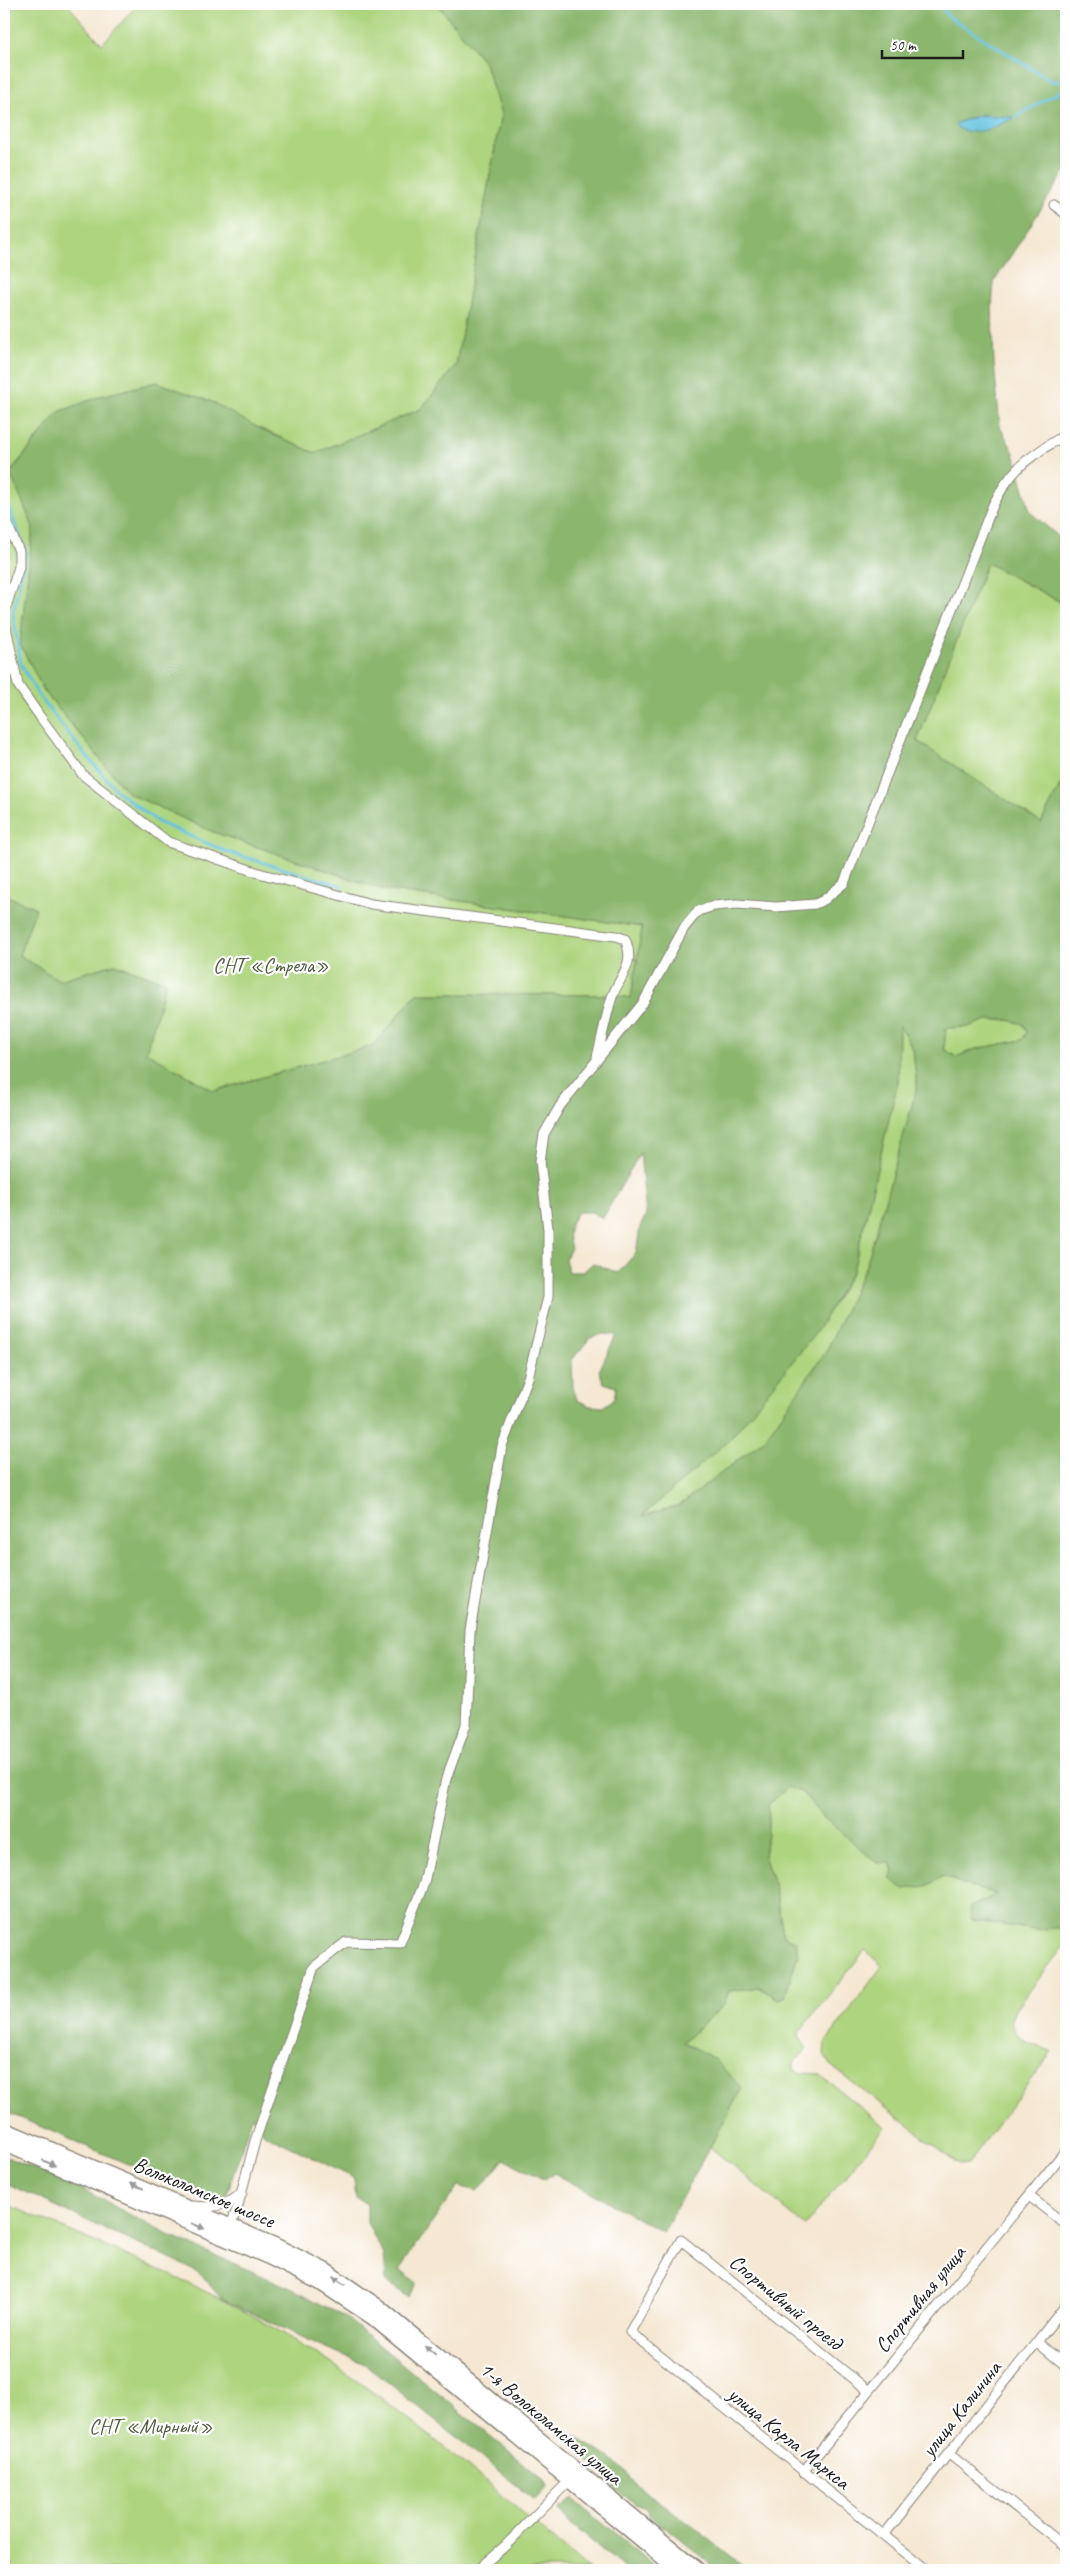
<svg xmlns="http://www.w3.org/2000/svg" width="1070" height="2574" viewBox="0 0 1070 2574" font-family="Caveat,sans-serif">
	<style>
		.green { fill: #add47e; stroke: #64784d }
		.forest { fill: #8ab66d; stroke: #536944; fill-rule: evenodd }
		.water { fill: #60c1de; stroke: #3e6e7d }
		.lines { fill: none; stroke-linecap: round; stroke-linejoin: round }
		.stream { stroke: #60c1de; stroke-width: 3 }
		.minor-casing { stroke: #888276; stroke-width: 11 }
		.primary-casing { stroke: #888276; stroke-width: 18 }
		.minor { stroke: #fff; stroke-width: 9 }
		.primary { stroke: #fff; stroke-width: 15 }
		.oneway { fill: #999 }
		.labels { text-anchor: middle; stroke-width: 4.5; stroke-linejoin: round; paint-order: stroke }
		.park-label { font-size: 21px; fill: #4f5c3e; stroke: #fff }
		.street-label { font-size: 21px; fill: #1c1c1c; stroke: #fff }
	</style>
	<rect width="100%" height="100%" fill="#fff"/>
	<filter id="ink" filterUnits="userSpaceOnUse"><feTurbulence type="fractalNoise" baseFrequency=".02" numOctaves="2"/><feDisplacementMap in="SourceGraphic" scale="10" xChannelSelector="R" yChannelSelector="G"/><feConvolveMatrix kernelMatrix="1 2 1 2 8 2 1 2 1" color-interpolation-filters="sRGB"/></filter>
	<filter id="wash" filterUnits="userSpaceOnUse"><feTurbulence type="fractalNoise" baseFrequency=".0096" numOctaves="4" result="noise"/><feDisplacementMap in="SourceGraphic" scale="20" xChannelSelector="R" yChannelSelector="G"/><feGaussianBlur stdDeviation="1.12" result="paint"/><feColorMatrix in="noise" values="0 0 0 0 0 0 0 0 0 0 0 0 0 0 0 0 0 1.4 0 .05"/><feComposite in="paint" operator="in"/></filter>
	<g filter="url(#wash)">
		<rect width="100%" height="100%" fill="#f5e7d1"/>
		<path class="green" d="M4 4H67L102 44 138 4H437L485 63 501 114 456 365 421 409 315 453 157 382 101 396 59 412 10 472 33 527 20 644 44 691 128 793 213 832 384 890 642 927 631 998 613 995 416 994 373 1046 214 1091 146 1052 166 982 115 964 59 980 19 955 36 908 4 895Z
			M987 563 1066 605V774L1041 823 917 741Z
			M987 1020H1009L1023 1024 1027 1032 1022 1040 976 1049 956 1057 944 1049 946 1028 968 1027Z
			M899 1024 913 1049 917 1088 867 1263 827 1350 764 1440 680 1505 641 1517 731 1438 817 1331 853 1271 898 1081Z
			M788 1787 803 1793 824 1818 889 1863 893 1870 926 1886 943 1876 973 1888 997 1894 972 1920 1035 1930 1066 1927V1943L1015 2010 1010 2022C1018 2040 1033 2046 1052 2051L968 2164 960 2165 830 2065 824 2055 825 2043 882 1966 865 1950 799 2032 800 2038 807 2049 794 2063V2069L800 2073 819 2074 885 2127 805 2226 710 2147 742 2088 683 2042 724 2005 729 1991 759 1987 778 1999 785 1997 798 1953 783 1933 774 1884 764 1856 769 1818 768 1805Z
			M4 2203C100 2245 201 2283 291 2338 400 2403 493 2489 589 2570H4Z"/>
		<path class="forest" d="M437 4H1066V170L994 282 992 307 994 364 1000 427 1014 453 1030 512 1066 543V605L987 563 917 741 1041 823 1066 774V1927L1035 1930 972 1920 969 1908 997 1894 973 1888 943 1876 926 1886 904 1889 890 1879 893 1870 890 1863H877L824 1818 803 1793 788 1787 768 1805 769 1818 764 1856 774 1884 783 1933 787 1938 796 1941 798 1953 785 1997 778 1999 759 1987 729 1991 724 2005 683 2042 713 2058 742 2088 663 2232 554 2173 545 2180 504 2159 478 2191 458 2186 399 2270 417 2283 408 2297 386 2281 384 2255 367 2223V2204L356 2198 354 2178 265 2134 252 2116 226 2197 200 2195 4 2111V895L36 908 19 955 59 980 115 964 166 982 146 1052 214 1091 373 1046 416 994 613 995 631 998 642 927 384 890 213 832 128 793 44 691 20 644 33 527 10 473 59 412 101 396 157 382 212 402 264 431 315 453 421 409 456 365 501 114 485 63ZM980 115 1014 118 954 124ZM987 1020H1009L1023 1024 1027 1032 1022 1040 976 1049 956 1057 944 1049 946 1028 968 1027ZM899 1025 913 1049 917 1088 867 1263 827 1350 764 1440 680 1505 642 1516 731 1438 817 1331 853 1270 898 1081ZM640 1153 646 1215 640 1227 636 1253 618 1273 593 1263 583 1272H569L565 1260 571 1248C566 1233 569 1225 578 1212H591L603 1218ZM603 1334 616 1335 599 1371 604 1383 616 1387 614 1399 603 1407 590 1406 577 1400 573 1387 572 1360 590 1338Z
			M4 2156 82 2189 168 2235 295 2290 345 2317 544 2480 547 2487 535 2500 365 2364 321 2346 222 2299 198 2272 4 2182Z
			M574 2436C586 2443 603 2453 614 2462 628 2474 649 2499 665 2505L749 2570H719L649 2514 647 2508 634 2504 604 2478 605 2471 602 2467H595L571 2444Z
			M573 2499 660 2570H626L571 2524 559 2510Z"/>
		<path class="water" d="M980 115 1015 117C998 126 969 141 954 124Z"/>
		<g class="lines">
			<path class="stream" d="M939 4 949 17 1051 81 1066 82
				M1015 117 1066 88
				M4 496 26 552 13 614 21 664 38 695 79 747 117 791 158 822 227 852 342 886"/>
		</g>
	</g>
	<g filter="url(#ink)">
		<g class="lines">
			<defs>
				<path id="minor" d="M1054 205 1066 214
					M4 517 19 551V567L4 613
					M4 617 18 685 41 718 83 775 168 842 259 873 371 904 616 936 625 939C636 965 620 975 612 997 606 1016 602 1037 597 1057
					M1029 2196 1066 2225
					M192 2206C212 2208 226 2207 242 2193
					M229 2230 237 2209 255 2141 314 1967 346 1942 400 1943 424 1883 446 1779 466 1725 470 1630 502 1446 528 1378 548 1297V1229L540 1161 544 1134 560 1106 643 1003 684 928 698 911 714 906 737 904 776 907 815 904 824 900 844 883 993 505C1014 464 1029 458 1066 434
					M1037 2342 1066 2366
					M869 2391 681 2240 630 2332 927 2570
					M949 2454 1066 2547
					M803 2472 1066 2150
					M884 2535 1066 2305
					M477 2570 505 2546 573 2477"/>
				<path id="primary" d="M4 2130 275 2246 325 2271 379 2308 697 2570
					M4 2143 270 2257 320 2282 373 2317 679 2570"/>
			</defs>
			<use href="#minor" class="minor-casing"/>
			<use href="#primary" class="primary-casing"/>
			<use href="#minor" class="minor"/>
			<use href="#primary" class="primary"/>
		</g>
		<defs><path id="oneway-solid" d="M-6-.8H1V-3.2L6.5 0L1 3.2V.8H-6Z" transform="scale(1.25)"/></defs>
		<g class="oneway">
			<use href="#oneway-solid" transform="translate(49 2163) rotate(23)"/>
			<use href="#oneway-solid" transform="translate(137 2186) rotate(-157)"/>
			<use href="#oneway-solid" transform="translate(198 2226) rotate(23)"/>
			<use href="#oneway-solid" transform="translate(339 2281) rotate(-147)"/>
			<use href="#oneway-solid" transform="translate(430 2350) rotate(-140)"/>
		</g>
	</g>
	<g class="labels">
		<g class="park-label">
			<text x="271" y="972">СНТ «Стрела»</text>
			<text x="151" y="2433">СНТ «Мирный»</text>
		</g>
		<g class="street-label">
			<text transform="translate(204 2192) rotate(23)" y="7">Волоколамское шоссе</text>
			<text transform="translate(920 2299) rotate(-51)" y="7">Спортивная улица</text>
			<text transform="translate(786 2302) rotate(39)" y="7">Спортивный проезд</text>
			<text transform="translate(961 2409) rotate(-52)" y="7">улица Калинина</text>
			<text transform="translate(551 2423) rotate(40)" y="7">1-я Волоколамская улица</text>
			<text transform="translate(789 2438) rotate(39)" y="7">улица Карла Маркса</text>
		</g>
	</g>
	<rect width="1070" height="2574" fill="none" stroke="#fff" stroke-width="20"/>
	<path d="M882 50v8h81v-8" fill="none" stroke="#1c1c1c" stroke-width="2.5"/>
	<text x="890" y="50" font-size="15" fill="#1c1c1c" stroke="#ffffff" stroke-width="4" paint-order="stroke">50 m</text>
</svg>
